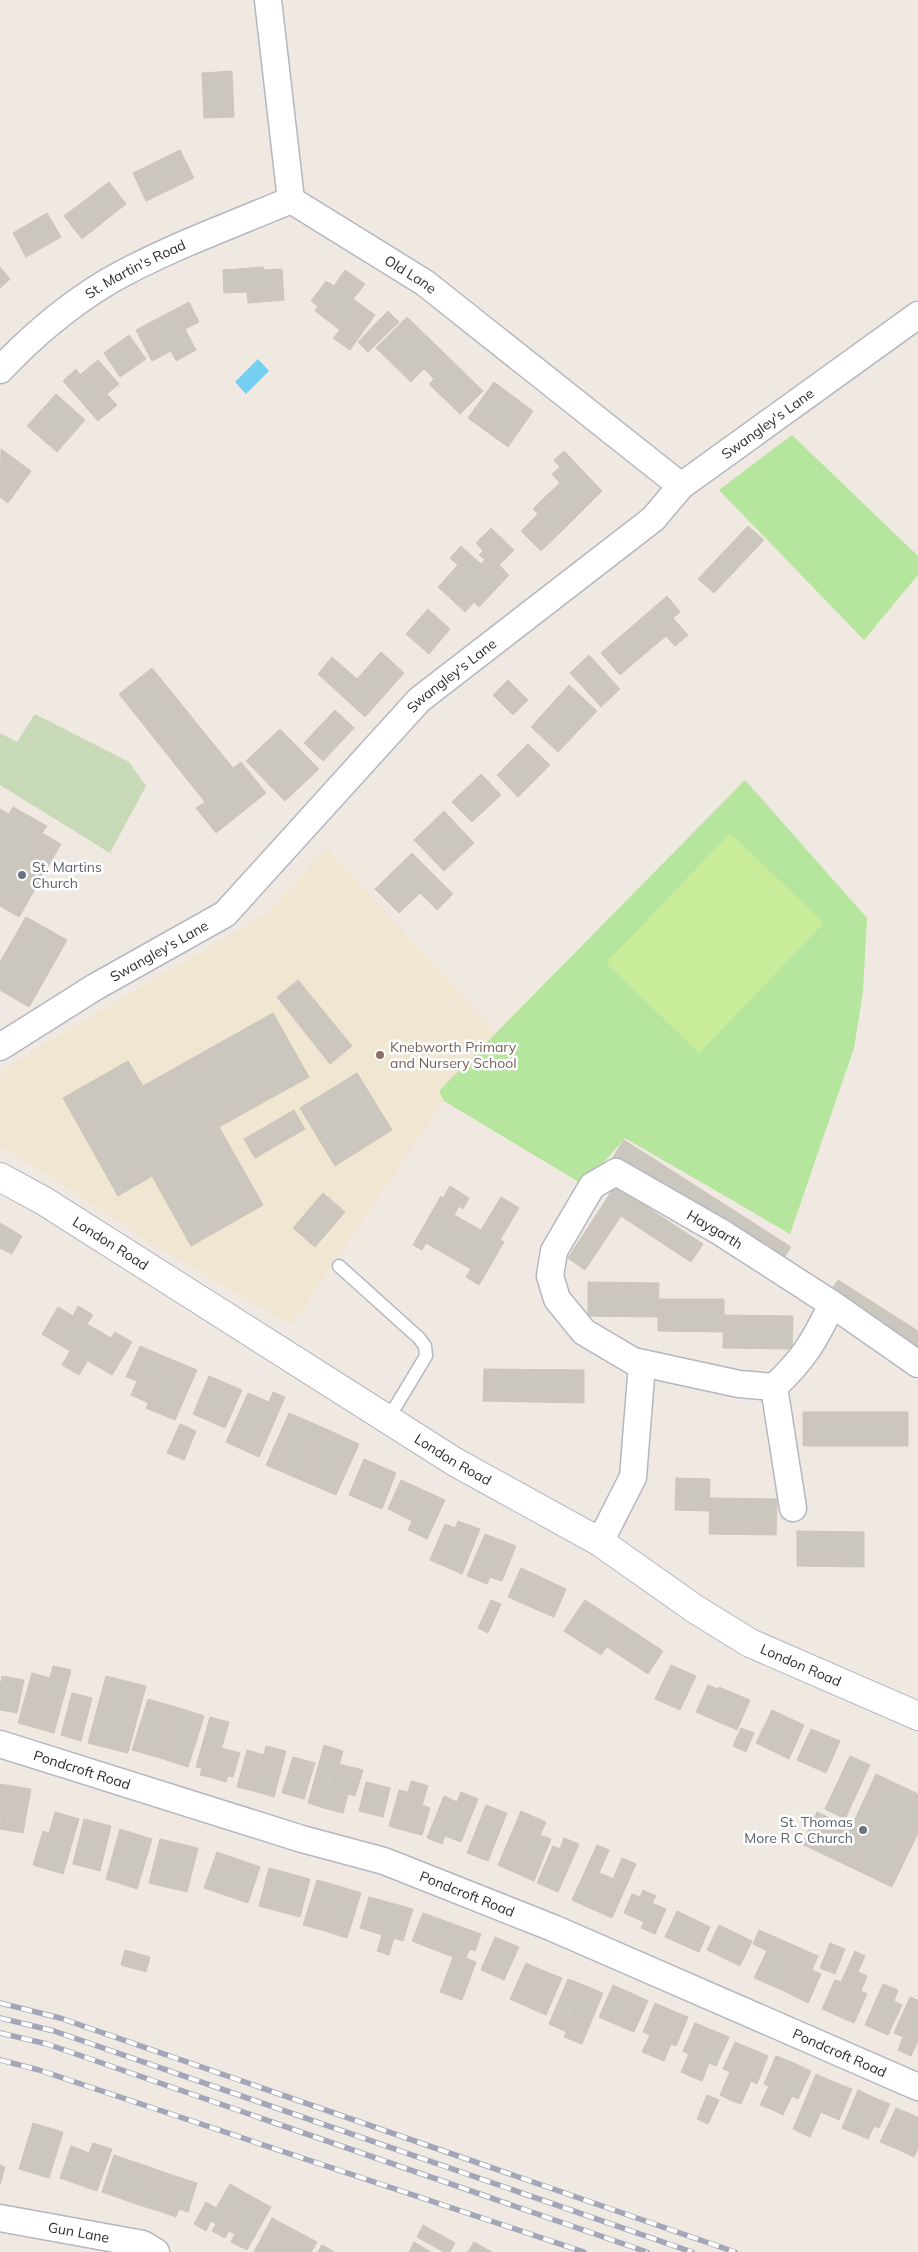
<svg xmlns="http://www.w3.org/2000/svg" width="918" height="2252" viewBox="0 0 918 2252" font-family="Mulish,sans-serif">
	<style>
		.education { fill: #f0e6d1 }
		.green { fill: #b6e59e }
		.cemetery { fill: #c8d9b8 }
		.pitch { fill: #c9ec9a }
		.water { fill: #75cff0 }
		.building { fill: #cbc7bf; stroke: #cbc5ba }
		.lines { fill: none; stroke-linecap: round; stroke-linejoin: round }
		.lane-casing { stroke: #b4b7c1; stroke-width: 15 }
		.street-casing { stroke: #b4b7c1; stroke-width: 29 }
		.secondary-casing { stroke: #b4b7c1; stroke-width: 30 }
		.lane { stroke: #fff; stroke-width: 12 }
		.street { stroke: #fff; stroke-width: 26 }
		.secondary { stroke: #fff; stroke-width: 28 }
		.rail-casing { stroke: #a3a6b8; stroke-width: 5.5 }
		.rail { stroke: #fff; stroke-width: 4; stroke-dasharray: 11; stroke-linecap: butt }
		.worship-dot { fill: #6b7280; stroke: #fff; stroke-width: 2 }
		.education-dot { fill: #8d6e63; stroke: #fff; stroke-width: 2 }
		.labels { text-anchor: middle; stroke-width: 5; stroke-linejoin: round; paint-order: stroke }
		.street-label { font-size: 14px; fill: #2e2e2e; stroke: #fff }
		.worship-label { font-size: 14px; fill: #5b616d; stroke: #fff; text-anchor: start }
		.education-label { font-size: 14px; fill: #785e54; stroke: #fff; text-anchor: start }
	</style>
	<rect width="100%" height="100%" fill="#efe9e1"/>
	<path class="education" d="M745 780 641 1148 625 1138 584 1185 444 1101 292 1325 157 1247 38 1169 0 1147V1078L6 1068 49 1041 266 914 327 847 496 1033Z"/>
	<path class="green" d="M792 435 918 556V575L864 640 719 490Z
		M745 780 867 918 863 992 854 1048 790 1234 625 1138 584 1185 444 1101 439 1091Z"/>
	<path class="cemetery" d="M35 714 129 762 146 786 110 853 0 785V733L17 742Z"/>
	<path class="pitch" d="M730 833 824 923 699 1053 606 963Z"/>
	<path class="water" d="M258 359 269 371 246 394 235 382Z"/>
	<path class="building" d="M232 71 234 117 204 118 202 73Z
		M180 150 194 178 146 201 133 173Z
		M109 182 126 204 82 239 64 216Z
		M47 213 61 237 26 257 13 233Z
		M0 267 10 279 0 288Z
		M263 267 264 270 282 269 284 300 248 303 247 292 224 293 223 270Z
		M345 270 365 284 353 299 375 315 350 350 333 338 340 330 315 311 318 306 311 301 326 281 334 286Z
		M189 302 199 322 185 329 196 350 176 361 171 351 152 361 136 330Z
		M388 311 399 322 368 352 358 342Z
		M407 317 442 351 411 382 376 348Z
		M129 335 146 359 120 377 104 353Z
		M442 351 483 391 460 414 429 384 434 379 424 369Z
		M98 360 119 384 107 394 117 405 98 421 63 381 76 369 80 375Z
		M494 382 533 411 508 447 468 418Z
		M56 394 85 420 57 452 27 426Z
		M1 449 31 471 8 503 0 497Z
		M564 451 602 491 569 524 544 498 560 483 552 474 560 467 554 460Z
		M544 498 569 524 541 551 521 531 538 514 533 509Z
		M748 526 764 540 714 593 698 579Z
		M491 528 514 550 499 565 509 575 479 607 474 602 465 612 438 587 458 565 450 558 461 546 481 564 485 560 479 555 483 551 476 543Z
		M667 596 680 612 673 618 688 635 675 646 666 636 648 651 629 629Z
		M428 609 450 629 429 654 406 634Z
		M629 629 648 651 620 675 601 653Z
		M381 652 404 673 365 717 318 674 332 657 357 679Z
		M589 655 620 689 601 707 570 673Z
		M152 668 233 768 241 762 266 793 216 833 196 808 205 802 119 694Z
		M508 680 528 700 513 715 493 695Z
		M569 685 597 711 558 752 531 727Z
		M335 710 354 728 323 761 304 743Z
		M280 729 319 769 285 801 246 761Z
		M528 744 550 765 518 797 497 775Z
		M481 774 501 795 472 822 452 802Z
		M13 807 47 826 42 833 61 844 19 917 0 906V809L9 814Z
		M444 811 474 843 444 871 414 840Z
		M412 853 453 894 437 910 420 893 399 913 375 889Z
		M26 917 67 940 29 1007 0 990V962Z
		M298 980 352 1046 330 1064 277 997Z
		M273 1013 309 1077 219 1127 263 1205 191 1246 152 1176 118 1196 63 1098 128 1061 143 1086Z
		M357 1073 392 1130 335 1166 300 1108Z
		M294 1110 305 1129 255 1158 244 1139Z
		M624 1140 791 1247 780 1264 613 1157Z
		M450 1186 469 1198 463 1209 459 1206 454 1215 481 1230 501 1197 519 1208 500 1240 504 1242 479 1285 466 1277 471 1269 426 1243 422 1250 413 1245 441 1196 443 1198Z
		M615 1186 703 1244 691 1262 621 1216 585 1270 568 1258Z
		M323 1193 345 1212 315 1247 293 1228Z
		M0 1223 22 1236 12 1254 0 1248Z
		M838 1280 918 1331V1355L827 1297Z
		M588 1282 659 1283 658 1317 588 1316Z
		M658 1299H724V1332L658 1331Z
		M78 1306 93 1315 87 1324 104 1334 79 1375 62 1365 70 1351 42 1334 58 1307 73 1316Z
		M724 1315 793 1316 792 1349 723 1348Z
		M115 1332 132 1342 112 1375 88 1361 104 1334 111 1338Z
		M140 1346 168 1358 149 1403 131 1395 137 1381 126 1377Z
		M168 1358 197 1370 175 1420 146 1408Z
		M484 1369 584 1370V1403L483 1401Z
		M209 1376 242 1390 225 1428 193 1414Z
		M273 1392 285 1397 259 1457 226 1442 248 1393 269 1402Z
		M803 1412H908V1446H803Z
		M289 1413 324 1428 301 1480 266 1465Z
		M180 1424 196 1431 184 1460 167 1453Z
		M324 1428 359 1444 336 1495 301 1480Z
		M364 1459 396 1473 382 1509 349 1495Z
		M676 1478 710 1479 709 1511 675 1510Z
		M401 1480 445 1500 427 1539 408 1530 412 1521 388 1509Z
		M710 1498 777 1499 776 1535 709 1534Z
		M458 1521 480 1529 462 1574 430 1560 445 1524 455 1528Z
		M797 1531 864 1532V1567L797 1566Z
		M485 1534 516 1546 502 1581 490 1577 487 1584 467 1576Z
		M521 1568 547 1580 535 1609 508 1597Z
		M547 1580 566 1589 554 1617 535 1609Z
		M491 1600 501 1604 488 1633 478 1628Z
		M585 1600 622 1624 601 1655 564 1631Z
		M622 1624 663 1651 648 1674 607 1647Z
		M671 1665 696 1676 680 1710 655 1699Z
		M53 1666 71 1670 54 1733 36 1728Z
		M32 1673 50 1678 36 1728 18 1723Z
		M2 1676 24 1680 17 1713 0 1710V1686Z
		M106 1676 146 1686 128 1753 88 1743Z
		M708 1685 718 1689 719 1687 750 1700 737 1730 696 1712Z
		M72 1693 92 1698 81 1741 61 1735Z
		M148 1699 176 1707 160 1758 132 1750Z
		M176 1707 204 1716 188 1767 160 1758Z
		M772 1710 804 1725 789 1759 756 1743Z
		M210 1717 229 1722 213 1778 200 1775 202 1768 196 1767Z
		M741 1728 754 1733 746 1752 733 1746Z
		M811 1729 840 1741 826 1773 797 1760Z
		M324 1745 343 1751 327 1809 308 1803Z
		M266 1746 286 1751 274 1797 254 1791Z
		M222 1748 240 1753 233 1777 228 1776 226 1782 213 1778Z
		M247 1750 264 1755 254 1791 237 1787Z
		M850 1756 870 1765 845 1819 825 1809Z
		M293 1757 315 1763 304 1799 282 1793Z
		M339 1764 363 1770 355 1796 348 1794 343 1813 327 1809Z
		M876 1774 918 1794V1833L892 1887 802 1844 817 1812 851 1828Z
		M411 1781 419 1783 406 1831 389 1826 399 1790 408 1792Z
		M366 1782 390 1788 383 1817 359 1811Z
		M419 1783 428 1786 422 1805 430 1808 422 1835 406 1831Z
		M0 1784 6 1785 0 1821Z
		M6 1785 31 1789 23 1833 0 1829Z
		M461 1792 478 1799 461 1842 445 1836 442 1844 427 1838 444 1796 457 1802Z
		M486 1805 507 1813 488 1861 467 1853Z
		M521 1811 539 1819 516 1873 498 1865Z
		M55 1812 79 1819 63 1874 33 1865 43 1831 49 1833Z
		M84 1819 111 1826 100 1871 73 1864Z
		M539 1819 546 1822 540 1835 551 1839 534 1881 516 1873Z
		M120 1829 152 1839 137 1889 106 1879Z
		M564 1838 579 1844 558 1892 537 1883 553 1846 560 1849Z
		M160 1839 198 1848 187 1892 149 1883Z
		M597 1845 609 1850 599 1873 607 1876 592 1909 572 1900Z
		M217 1852 260 1867 248 1903 204 1888Z
		M622 1858 636 1864 612 1918 592 1909 607 1876 613 1879Z
		M269 1868 310 1879 300 1917 259 1906Z
		M317 1880 339 1886 325 1931 303 1925Z
		M339 1886 361 1893 347 1938 325 1931Z
		M643 1890 656 1896 652 1903 666 1909 655 1934 641 1928 644 1922 624 1913 632 1894 640 1897Z
		M369 1897 413 1909 403 1941 394 1938 389 1955 377 1951 382 1935 360 1928Z
		M677 1911 710 1927 699 1952 665 1937Z
		M423 1913 481 1934 475 1951 470 1949 466 1958 476 1962 462 2000 440 1992 453 1957 412 1941Z
		M719 1925 752 1941 740 1966 707 1950Z
		M759 1930 800 1948 782 1990 754 1978 767 1951 753 1944Z
		M495 1937 519 1947 504 1980 481 1970Z
		M830 1943 845 1949 835 1974 820 1968Z
		M800 1948 818 1956 812 1970 821 1974 808 2003 782 1990Z
		M125 1950 150 1957 146 1972 121 1965Z
		M855 1951 865 1956 838 2016 822 2009 835 1980 841 1982Z
		M526 1963 544 1971 528 2007 510 1999Z
		M544 1971 562 1978 546 2015 528 2007Z
		M858 1972 867 1976 861 1991 867 1994 854 2023 838 2016Z
		M568 1979 586 1986 567 2032 549 2024Z
		M883 1984 898 1990 894 2001 902 2005 888 2035 865 2025Z
		M613 1985 631 1993 617 2025 599 2017Z
		M586 1986 603 1993 582 2044 564 2037Z
		M631 1993 648 2001 634 2032 617 2025Z
		M910 1997 918 2000V2041L911 2056 898 2050 903 2037 894 2033Z
		M655 2003 671 2010 652 2056 642 2052 650 2035 643 2032Z
		M671 2010 688 2017 676 2046 671 2044 664 2061 652 2056Z
		M695 2023 712 2030 692 2077 681 2072 689 2054 683 2051Z
		M712 2030 729 2037 716 2066 709 2063 702 2081 692 2077Z
		M735 2042 752 2049 730 2100 720 2095 730 2072 723 2069Z
		M752 2049 768 2056 757 2084 751 2081 741 2104 730 2100Z
		M776 2056 794 2063 773 2110 760 2105 769 2086 764 2084Z
		M794 2063 811 2071 798 2099 792 2096 783 2115 773 2110Z
		M816 2074 834 2082 810 2137 793 2129Z
		M834 2082 852 2089 839 2120 821 2112Z
		M858 2090 875 2098 859 2135 842 2128Z
		M707 2095 719 2100 708 2124 697 2119Z
		M875 2098 890 2104 879 2128 874 2126 868 2139 859 2135Z
		M896 2108 913 2115 897 2149 880 2142Z
		M913 2115 918 2117V2148L914 2157 897 2149Z
		M33 2123 63 2132 49 2178 19 2169Z
		M93 2143 112 2149 97 2191 60 2178 71 2146 89 2153Z
		M114 2155 152 2168 139 2205 102 2192Z
		M0 2165 5 2167 0 2185Z
		M152 2168 172 2175 159 2211 139 2205Z
		M172 2175 197 2183 188 2212 179 2209 176 2217 159 2211Z
		M230 2184 249 2195 225 2238 212 2231 216 2224 211 2221 206 2231 194 2224 206 2202 216 2208Z
		M249 2195 271 2207 247 2250 231 2242 235 2234 229 2231Z
		M272 2218 287 2226 273 2252H254Z
		M423 2225 455 2243 450 2252H444L417 2237Z
		M287 2226 302 2234 292 2252H273Z
		M302 2234 317 2242 311 2252H292Z
		M414 2242 431 2252H409Z
		M474 2242 492 2252H468Z
		M322 2245 333 2251V2252H318Z"/>
	<g class="lines">
		<defs>
			<path id="lane" d="M339 1266 419 1338 425 1346 426 1356 388 1419"/>
			<g id="street">
				<path id="s1" d="M268 0 291 200 425 283 681 486"/>
				<path id="s2" d="M0 370C32 336 69 305 109 281 167 248 230 226 291 200"/>
				<path id="s3" d="M0 1047 95 987 225 914 419 700 653 519 681 486 918 315"/>
				<path id="s4" d="M832 1304C815 1340 804 1359 774 1387L739 1384 633 1361 584 1332 557 1299 550 1276 554 1251 592 1186 616 1172 722 1233 832 1304 918 1364"/>
				<path d="M774 1387 793 1508"/>
				<path d="M600 1542 633 1477 642 1364"/>
				<path id="s5" d="M0 1744 302 1839 384 1861 553 1928 918 2087"/>
				<path id="s6" d="M0 2218 143 2244 156 2252"/>
			</g>
			<g id="secondary">
				<path id="s7" d="M0 1177 44 1201 455 1462 600 1542 695 1609 750 1643 918 1716"/>
			</g>
		</defs>
		<use href="#lane" class="lane-casing"/>
		<use href="#street" class="street-casing"/>
		<use href="#secondary" class="secondary-casing"/>
		<use href="#lane" class="lane"/>
		<use href="#street" class="street"/>
		<use href="#secondary" class="secondary"/>
		<defs>
			<path id="rail" d="M0 2003 60 2018 735 2252
				M0 2018 54 2031 692 2252
				M0 2033 47 2044 647 2252
				M0 2060 39 2070 584 2252"/>
		</defs>
		<use href="#rail" class="rail-casing"/>
		<use href="#rail" class="rail"/>
	</g>
	<g class="worship-dot">
		<circle cx="22" cy="875" r="5"/>
		<circle cx="863" cy="1830" r="5"/>
	</g>
	<circle class="education-dot" cx="380" cy="1055" r="5"/>
	<g class="labels">
		<g class="street-label">
			<text dy="5" stroke="none"><textPath href="#s2" startOffset="170">St. Martin's Road</textPath></text>
			<text dy="5" stroke="none"><textPath href="#s1" startOffset="342">Old Lane</textPath></text>
			<text dy="5" stroke="none"><textPath href="#s3" startOffset="996">Swangley's Lane</textPath></text>
			<text dy="5" stroke="none"><textPath href="#s3" startOffset="591">Swangley's Lane</textPath></text>
			<text dy="5" stroke="none"><textPath href="#s3" startOffset="186">Swangley's Lane</textPath></text>
			<text dy="5" stroke="none"><textPath href="#s4" startOffset="612">Haygarth</textPath></text>
			<text dy="5" stroke="none"><textPath href="#s7" startOffset="129">London Road</textPath></text>
			<text dy="5" stroke="none"><textPath href="#s7" startOffset="534">London Road</textPath></text>
			<text dy="5" stroke="none"><textPath href="#s7" startOffset="939">London Road</textPath></text>
			<text dy="5" stroke="none"><textPath href="#s5" startOffset="86">Pondcroft Road</textPath></text>
			<text dy="5" stroke="none"><textPath href="#s5" startOffset="491">Pondcroft Road</textPath></text>
			<text dy="5" stroke="none"><textPath href="#s5" startOffset="896">Pondcroft Road</textPath></text>
			<text dy="5" stroke="none"><textPath href="#s6" startOffset="80">Gun Lane</textPath></text>
		</g>
		<g class="worship-label">
			<text x="32" y="872">St. Martins<tspan x="32" dy="16">Church</tspan></text>
			<text x="853" y="1827" text-anchor="end">St. Thomas<tspan x="853" dy="16">More R C Church</tspan></text>
		</g>
		<g class="education-label">
			<text x="390" y="1052">Knebworth Primary<tspan x="390" dy="16">and Nursery School</tspan></text>
		</g>
	</g>
</svg>
